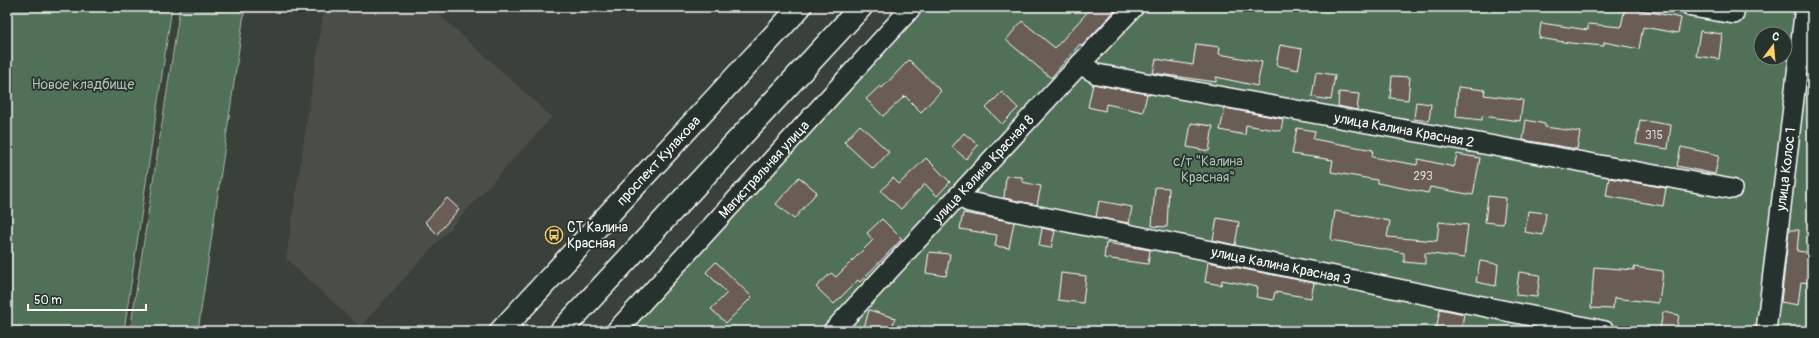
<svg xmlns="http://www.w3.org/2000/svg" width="1819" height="338" viewBox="0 0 1819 338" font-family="Pangolin,sans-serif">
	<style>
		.built { fill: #4c4d47 }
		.green { fill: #517059; stroke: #a8b8ac; fill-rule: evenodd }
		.building { fill: #695d57; stroke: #fff }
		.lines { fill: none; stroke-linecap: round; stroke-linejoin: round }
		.minor-casing { stroke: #fff; stroke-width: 22 }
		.major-casing { stroke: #fff; stroke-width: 25 }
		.minor { stroke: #26332d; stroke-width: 19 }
		.major { stroke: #26332d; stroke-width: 22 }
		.labels { text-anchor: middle; stroke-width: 3.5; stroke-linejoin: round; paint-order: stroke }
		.number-label { font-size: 12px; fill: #dad6d5 }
		.park-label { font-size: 14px; fill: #b1bfb4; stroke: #26332d }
		.street-label { font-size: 14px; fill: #fff; stroke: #26332d }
		.poi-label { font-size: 14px; fill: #fff; stroke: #26332d; text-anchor: start }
	</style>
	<rect width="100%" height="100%" fill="#3a403a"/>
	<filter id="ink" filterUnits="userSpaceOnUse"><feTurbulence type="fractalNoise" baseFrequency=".025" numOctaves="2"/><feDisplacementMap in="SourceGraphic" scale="8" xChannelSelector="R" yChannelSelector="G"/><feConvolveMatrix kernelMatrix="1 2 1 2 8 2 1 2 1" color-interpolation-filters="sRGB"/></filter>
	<g filter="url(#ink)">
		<path class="built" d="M324 7H431L552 117 360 327 286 259Z"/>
		<path class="green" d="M7 7H172L124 331H7Z
			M180 7H245L198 331H130Z
			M905 7H1812V331H618ZM1761 34H1785V58H1761Z"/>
		<path class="building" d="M1092 7H1118L1082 46 1080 44 1051 78 1006 40 1022 21 1055 48Z
			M1625 7 1681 18 1678 33 1643 27 1639 49 1604 42V46L1570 43 1539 38 1541 23 1588 30V24L1621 27Z
			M1700 31 1722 34 1719 59 1696 56Z
			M1196 44 1220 47 1219 54 1262 62 1257 86 1216 77V82L1153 73 1156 59 1193 65Z
			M1280 45 1302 49 1298 70 1276 65Z
			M909 60 941 91 921 112 905 96 883 116 866 99 880 86 882 88Z
			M1316 72 1335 75 1331 100 1312 97Z
			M1392 76 1410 77 1408 100 1390 98Z
			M1093 84 1147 94 1143 112 1106 104 1105 111 1088 107Z
			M1458 87 1485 90 1484 95 1523 100 1520 121 1482 116V120L1456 117Z
			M1002 92 1018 108 1002 124 986 108Z
			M1339 92 1359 94 1357 110 1338 106Z
			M1416 102 1431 104 1429 121 1414 119Z
			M1225 108 1283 119 1281 131 1246 125 1245 135 1220 130Z
			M1526 120 1545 124V127L1580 132 1577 149 1523 140Z
			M1640 120 1671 125 1668 149 1636 144Z
			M1191 123 1213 126 1209 151 1187 147Z
			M860 125 889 152 873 169 844 142Z
			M1297 128 1315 131 1313 139 1373 150 1372 157 1417 165 1418 159 1454 167 1457 154 1480 158 1473 195 1430 187 1428 193 1377 183V180L1331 172 1333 160 1292 154Z
			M964 133 978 145 966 159 952 147Z
			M1681 147 1719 155 1715 174 1677 166Z
			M926 158 950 182 937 196 925 184 901 209 881 191 893 178 899 184Z
			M1006 176 1022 177V182L1041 186 1037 205 1004 198Z
			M799 177 817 192 794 219 776 204Z
			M1609 178 1666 188 1663 206 1606 196Z
			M1155 187 1169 188 1167 227 1152 226Z
			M1488 196 1506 198 1503 224 1485 222Z
			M447 198 459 209 437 234 425 222Z
			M1099 201 1132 207 1129 223 1096 217Z
			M1335 211 1390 221 1387 237 1437 241 1439 222 1468 225 1464 258 1425 253V264L1404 262V253L1331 240Z
			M1528 211 1546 213 1543 235 1525 232Z
			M963 213 1014 222 1009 248 995 246 997 235 960 229Z
			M1217 218 1239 222 1235 245 1213 240Z
			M882 219 902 239 860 282 858 280 834 304 816 287 831 273 836 277 873 240 867 233Z
			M1042 228 1055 231 1051 248 1039 246Z
			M1789 230H1799L1797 251 1812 253 1810 283 1801 282 1798 305 1781 302Z
			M1106 243 1150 250 1148 264 1104 258Z
			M929 252 950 254 946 276 926 273Z
			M1480 261 1498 264 1496 286 1476 282Z
			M716 262 752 297 726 323 711 309 727 293 706 272Z
			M1208 262 1314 283 1311 298 1275 292 1273 300 1256 297 1258 287 1222 280 1221 285 1205 282Z
			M1594 267 1634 270V267L1663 271 1659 303 1614 298 1613 309 1591 308Z
			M1519 272 1540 275 1537 297 1516 295Z
			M1061 273 1086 276 1083 303 1058 300Z
			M1440 309 1464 314 1461 331H1436Z
			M869 310 895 318 891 331H863Z
			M1663 312 1679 315 1676 331 1660 329Z"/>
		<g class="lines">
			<defs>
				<g id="minor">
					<path d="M1692 7 1734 14"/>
					<path id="s1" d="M1080 64 1097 74 1732 189"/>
					<path id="s2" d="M958 196 969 202 1605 331"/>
					<path id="s3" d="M616 331 912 7"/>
					<path id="s4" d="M833 331 1080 64 1134 7"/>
					<path id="s5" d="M1766 331 1805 7"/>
				</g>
				<g id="major">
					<path id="s6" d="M501 331 800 7"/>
					<path d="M561 331 861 7"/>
				</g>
			</defs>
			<use href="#minor" class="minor-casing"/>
			<use href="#major" class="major-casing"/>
			<use href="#minor" class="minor"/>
			<use href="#major" class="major"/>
		</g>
	</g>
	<defs>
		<symbol id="bus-ring" viewBox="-11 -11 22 22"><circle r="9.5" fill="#26332d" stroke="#ffd166" stroke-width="1.5"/><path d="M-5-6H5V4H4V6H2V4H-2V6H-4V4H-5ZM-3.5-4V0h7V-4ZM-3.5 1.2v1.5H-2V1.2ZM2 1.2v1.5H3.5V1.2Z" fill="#ffd166"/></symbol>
	</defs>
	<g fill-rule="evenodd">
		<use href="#bus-ring" x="544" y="225" width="20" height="20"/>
	</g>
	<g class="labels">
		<g class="number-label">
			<text x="1654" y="139">315</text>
			<text x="1423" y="180">293</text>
		</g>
		<g class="park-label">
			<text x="83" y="89">Новое кладбище</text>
			<text x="1208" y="166">с/т "Калина<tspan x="1208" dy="16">Красная"</tspan></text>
		</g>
		<g class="street-label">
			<text dy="5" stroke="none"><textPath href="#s1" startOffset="332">улица Калина Красная 2</textPath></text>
			<text dy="5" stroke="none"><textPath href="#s6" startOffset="232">проспект Кулакова</textPath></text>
			<text dy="5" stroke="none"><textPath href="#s3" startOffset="219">Магистральная улица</textPath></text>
			<text dy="5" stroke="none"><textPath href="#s4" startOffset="221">улица Калина Красная 8</textPath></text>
			<text dy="5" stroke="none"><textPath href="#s5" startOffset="163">улица Колос 1</textPath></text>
			<text dy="5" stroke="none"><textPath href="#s2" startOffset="331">улица Калина Красная 3</textPath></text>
		</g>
		<g class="poi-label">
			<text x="567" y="232">СТ Калина<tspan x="567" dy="16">Красная</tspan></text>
		</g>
	</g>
	<rect width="1819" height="338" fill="none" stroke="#26332d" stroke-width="24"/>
	<rect x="12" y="12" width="1795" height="314" fill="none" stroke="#fff" stroke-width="1.5" filter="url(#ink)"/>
	<g transform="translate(1773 46) rotate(16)"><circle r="19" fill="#26332d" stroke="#7d8581"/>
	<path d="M0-3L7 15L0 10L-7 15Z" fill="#ffd166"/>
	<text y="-6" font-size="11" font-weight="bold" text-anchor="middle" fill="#ffffff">С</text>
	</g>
	<path d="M28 304v6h118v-6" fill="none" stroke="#ffffff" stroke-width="2"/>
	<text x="34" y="304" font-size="12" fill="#ffffff" stroke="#26332d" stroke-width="3" paint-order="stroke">50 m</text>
</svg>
